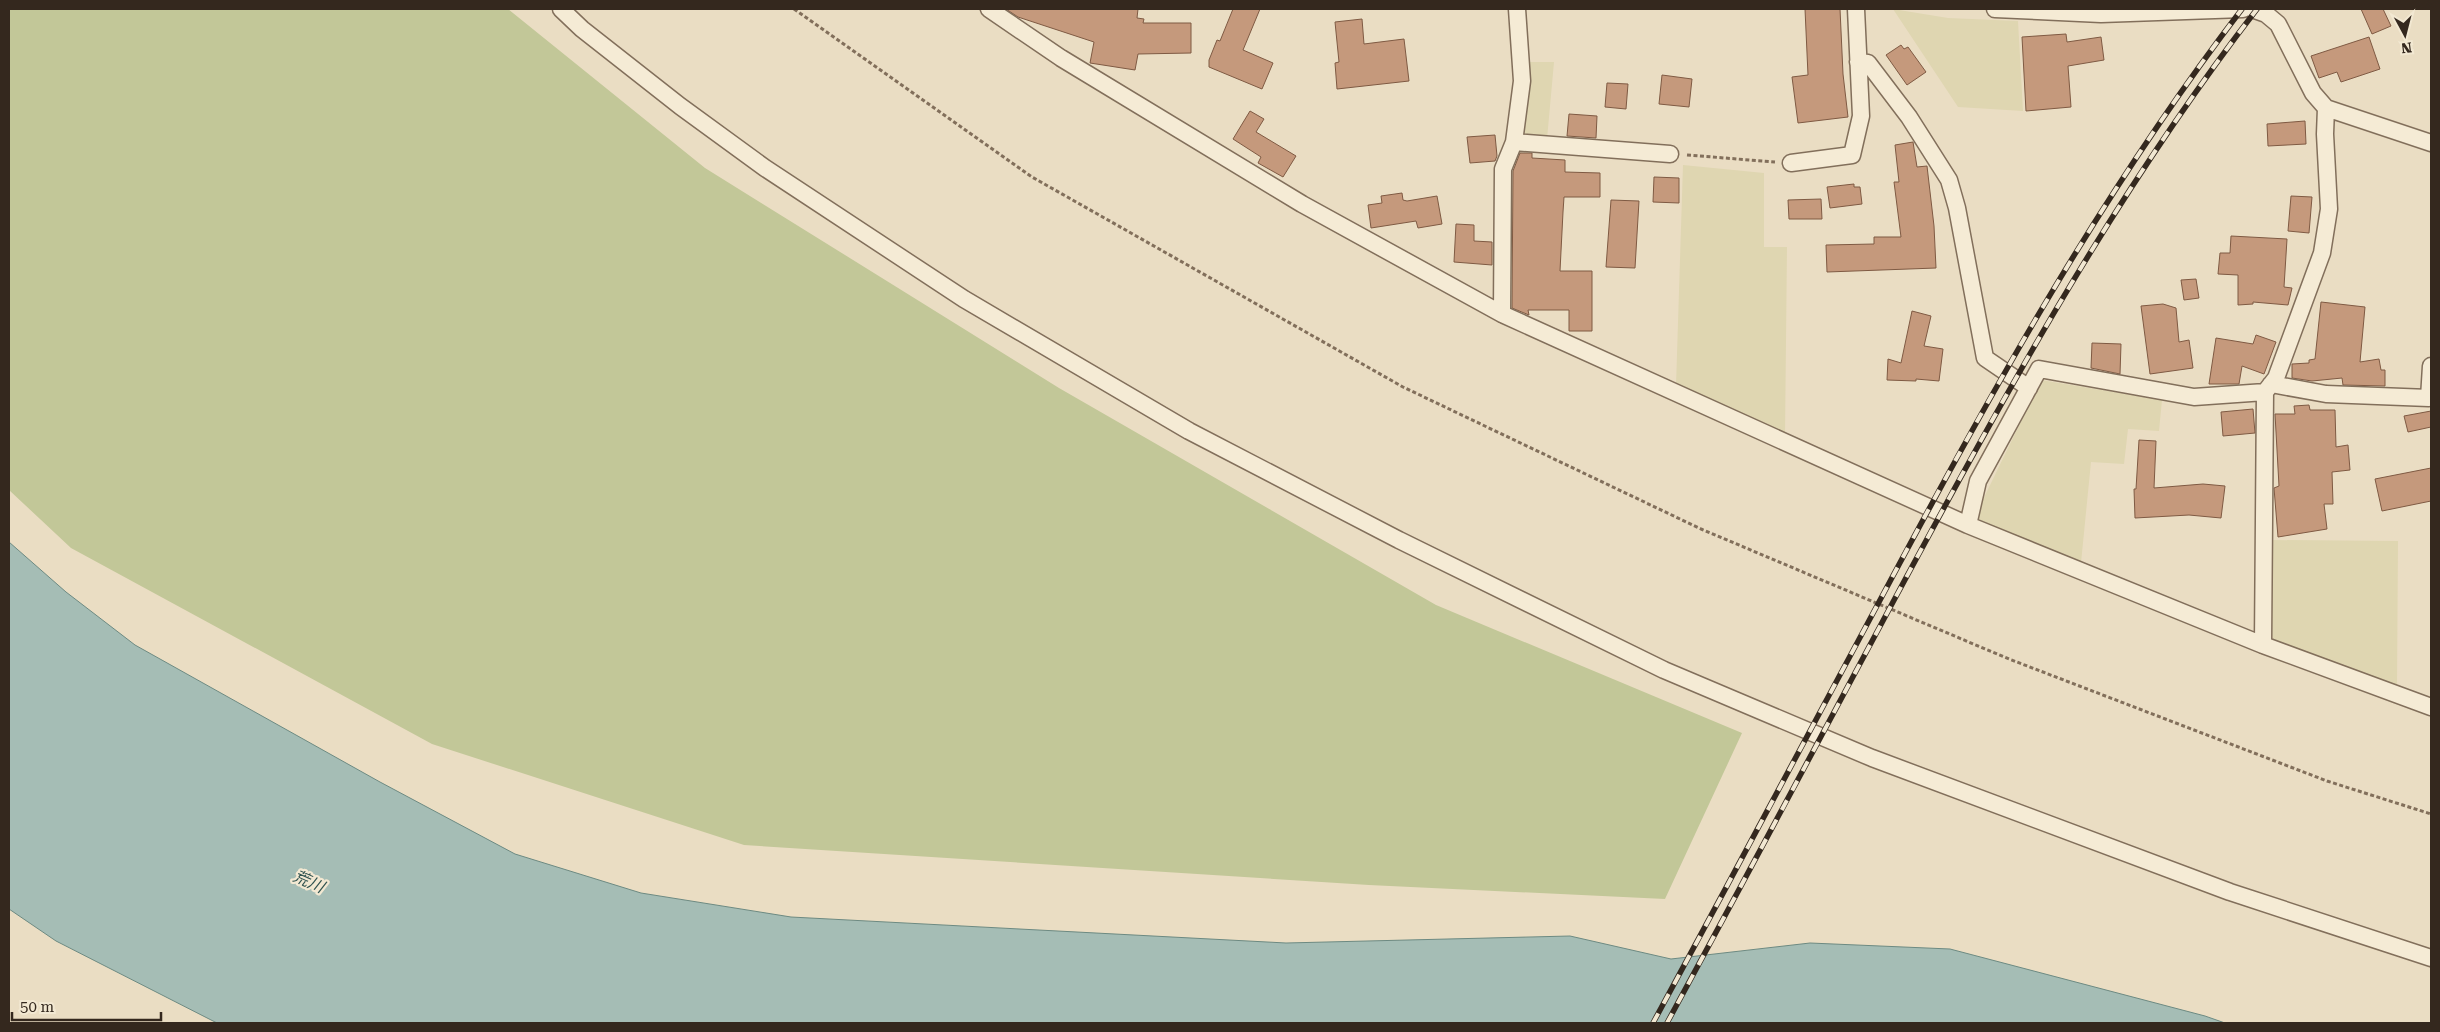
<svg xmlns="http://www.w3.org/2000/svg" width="2440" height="1032" viewBox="0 0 2440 1032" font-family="'Roboto Serif','Noto Sans JP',serif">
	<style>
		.farmland { fill: #dfd6b1 }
		.green { fill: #c2c798 }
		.water { fill: #a5bdb5; stroke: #6d8a82 }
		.building { fill: #c5997c; stroke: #7f5a43 }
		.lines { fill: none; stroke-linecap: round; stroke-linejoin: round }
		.street-casing { stroke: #826f5b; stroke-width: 19 }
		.path { stroke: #826f5b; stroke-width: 3; stroke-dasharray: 4 2.5; stroke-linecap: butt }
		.street { stroke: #f5ebd5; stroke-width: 16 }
		.rail-casing { stroke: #34281e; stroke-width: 5.5 }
		.rail { stroke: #f2e8d2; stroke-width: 4; stroke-dasharray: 11; stroke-linecap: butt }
		.labels { text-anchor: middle; stroke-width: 4.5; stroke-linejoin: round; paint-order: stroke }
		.water-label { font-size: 16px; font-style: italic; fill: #2f524f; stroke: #f2e8d2 }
	</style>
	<rect width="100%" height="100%" fill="#eaddc3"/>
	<path class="farmland" d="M1893 9 1948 18 2018 21 2023 111 1958 107Z
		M1528 62H1554L1547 139 1523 137 1519 130Z
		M1683 165 1764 173V247H1787L1785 435 1676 386Z
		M2041 380 2162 400 2159 431 2128 429 2124 464 2091 462 2081 563 1980 521 1976 514Z
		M2271 540 2398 541 2397 686 2270 642Z"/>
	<path class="green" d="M9 9H508L705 168 1059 388 1436 605 1742 733 1665 899 1369 885 744 845 432 744 71 548 9 490Z"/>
	<path class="water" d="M9 542 66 592 135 645 380 782 515 854 641 893 791 917 1286 943 1570 936 1671 959 1810 943 1950 949 2205 1016 2225 1023H217L56 941 9 909Z"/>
	<path class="building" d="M1006 9H1138L1137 18 1144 19 1143 23H1191V53L1138 54 1135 70 1090 63 1094 42 1018 17Z
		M1233 9H1260L1243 50 1273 63 1262 89 1209 67V60L1217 40 1220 41Z
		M1805 9H1840L1843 74 1848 117 1798 123 1792 77 1808 75Z
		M2361 9H2383L2391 26 2372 34Z
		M1362 19 1364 44 1404 39 1409 81 1337 89 1335 63 1339 62 1335 22Z
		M2066 34 2067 42 2101 37 2104 60 2068 66 2071 107 2026 111 2022 37Z
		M2369 37 2380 69 2341 82 2337 72 2319 78 2311 56Z
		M1901 45 1904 49 1908 47 1926 72 1907 85 1886 55Z
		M1662 75 1692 79 1689 107 1659 104Z
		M1607 83 1628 84 1626 109 1605 107Z
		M1250 111 1264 119 1256 132 1296 156 1283 177 1258 163 1261 157 1233 139Z
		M1569 114 1597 116 1596 138 1567 136Z
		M2305 121 2306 144 2268 146 2267 124Z
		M1495 135 1497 156 1495 161 1470 163 1467 137Z
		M1913 142 1917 167 1927 166 1934 226 1936 268 1827 272 1826 245 1874 244V237H1901L1894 182H1899L1895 145Z
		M1520 153H1532V158L1565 160V172L1600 173V197H1564L1563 212 1560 271H1592V331H1569V310H1528L1529 315 1512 308 1513 171Z
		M1654 177 1679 178V203L1653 202Z
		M1854 184V187H1860L1862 204 1830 208 1827 187Z
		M1402 193 1403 200 1407 201 1437 196 1442 224 1418 228 1416 221 1371 228 1368 205 1382 203 1381 196Z
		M2291 196 2312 197 2309 233 2288 231Z
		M1821 199 1822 219H1789L1788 200Z
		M1611 200 1639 201 1635 268 1606 267Z
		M1456 224 1474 225V241L1492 242V265L1454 262Z
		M2231 236 2287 239 2284 287 2292 288 2288 305 2253 302V304L2238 305V275L2218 274 2220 253H2230Z
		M2196 279 2199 298 2184 300 2181 280Z
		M2321 302 2365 307 2360 362 2379 359 2381 370H2385V386L2343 385 2342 378 2312 381 2292 378V364L2309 363V360L2315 359Z
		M2163 304 2176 308 2179 342 2189 340 2193 368 2150 374 2141 306Z
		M1912 311 1931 316 1924 346 1943 349 1939 381 1916 379V381L1887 380 1888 359 1901 363Z
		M2256 335 2276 342 2264 374 2242 366 2239 384H2209L2216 338 2253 344Z
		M2092 343 2121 344 2120 374 2091 368Z
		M2309 405 2310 410H2335L2336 447 2348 445 2350 470 2332 472 2333 504H2324L2327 529 2278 537 2274 488 2279 486 2275 414H2295L2294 406Z
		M2253 409 2255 433 2223 436 2221 412Z
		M2431 411V427L2408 432 2404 416Z
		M2139 440 2156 441 2154 488 2203 484 2225 486 2221 518 2189 515 2135 518 2134 489H2136Z
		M2431 468V501L2382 511 2375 479Z"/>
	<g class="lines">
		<defs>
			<path id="street" d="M561 9 582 29 680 106 765 168 964 299 1189 431 1399 540 1664 670 1872 758 2230 892 2431 958
				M989 9 1061 58 1302 204 1502 314 1968 525 2263 645 2431 707
				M1995 9 2101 14 2243 9
				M2252 9 2266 14 2278 24 2313 93 2326 108 2431 143
				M1858 62 1868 63 1909 117 1949 180 1957 208 1985 358 2029 388
				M1514 142 1670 154
				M1791 163 1852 155 1861 116 1856 9
				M1502 314 1503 169 1514 142 1522 81 1517 9
				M2271 384 2326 394 2429 398 2431 366
				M1968 525 1978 481 2039 369 2194 397 2265 392
				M2263 645 2265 392 2276 378 2322 253 2329 209 2325 134 2326 108"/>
		</defs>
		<use href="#street" class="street-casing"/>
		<path class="path" d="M794 9 1032 177 1403 387 1701 529 2009 659 2327 781 2431 814
			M1687 155 1775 162"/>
		<use href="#street" class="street"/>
		<defs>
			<path id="rail" d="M1653 1023C1729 883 1804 742 1879 602 1988 397 2101 193 2242 9
				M1667 1023C1743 883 1818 742 1893 602 2003 397 2115 193 2257 9"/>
		</defs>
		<use href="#rail" class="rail-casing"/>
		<use href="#rail" class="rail"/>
	</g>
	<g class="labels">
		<g class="water-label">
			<text transform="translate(309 881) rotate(24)" y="6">荒川</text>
		</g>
	</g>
	<rect width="2440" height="1032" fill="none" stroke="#34281e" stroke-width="20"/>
	<g transform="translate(2405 35) rotate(173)" stroke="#f2e8d2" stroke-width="4" paint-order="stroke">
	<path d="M0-4L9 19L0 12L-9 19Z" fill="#34281e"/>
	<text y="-8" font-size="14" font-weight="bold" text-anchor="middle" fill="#34281e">N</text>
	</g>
	<path d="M12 1012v8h149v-8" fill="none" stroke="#34281e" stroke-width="2.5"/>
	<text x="20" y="1012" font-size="15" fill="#34281e" stroke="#f2e8d2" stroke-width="4" paint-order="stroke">50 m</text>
</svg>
